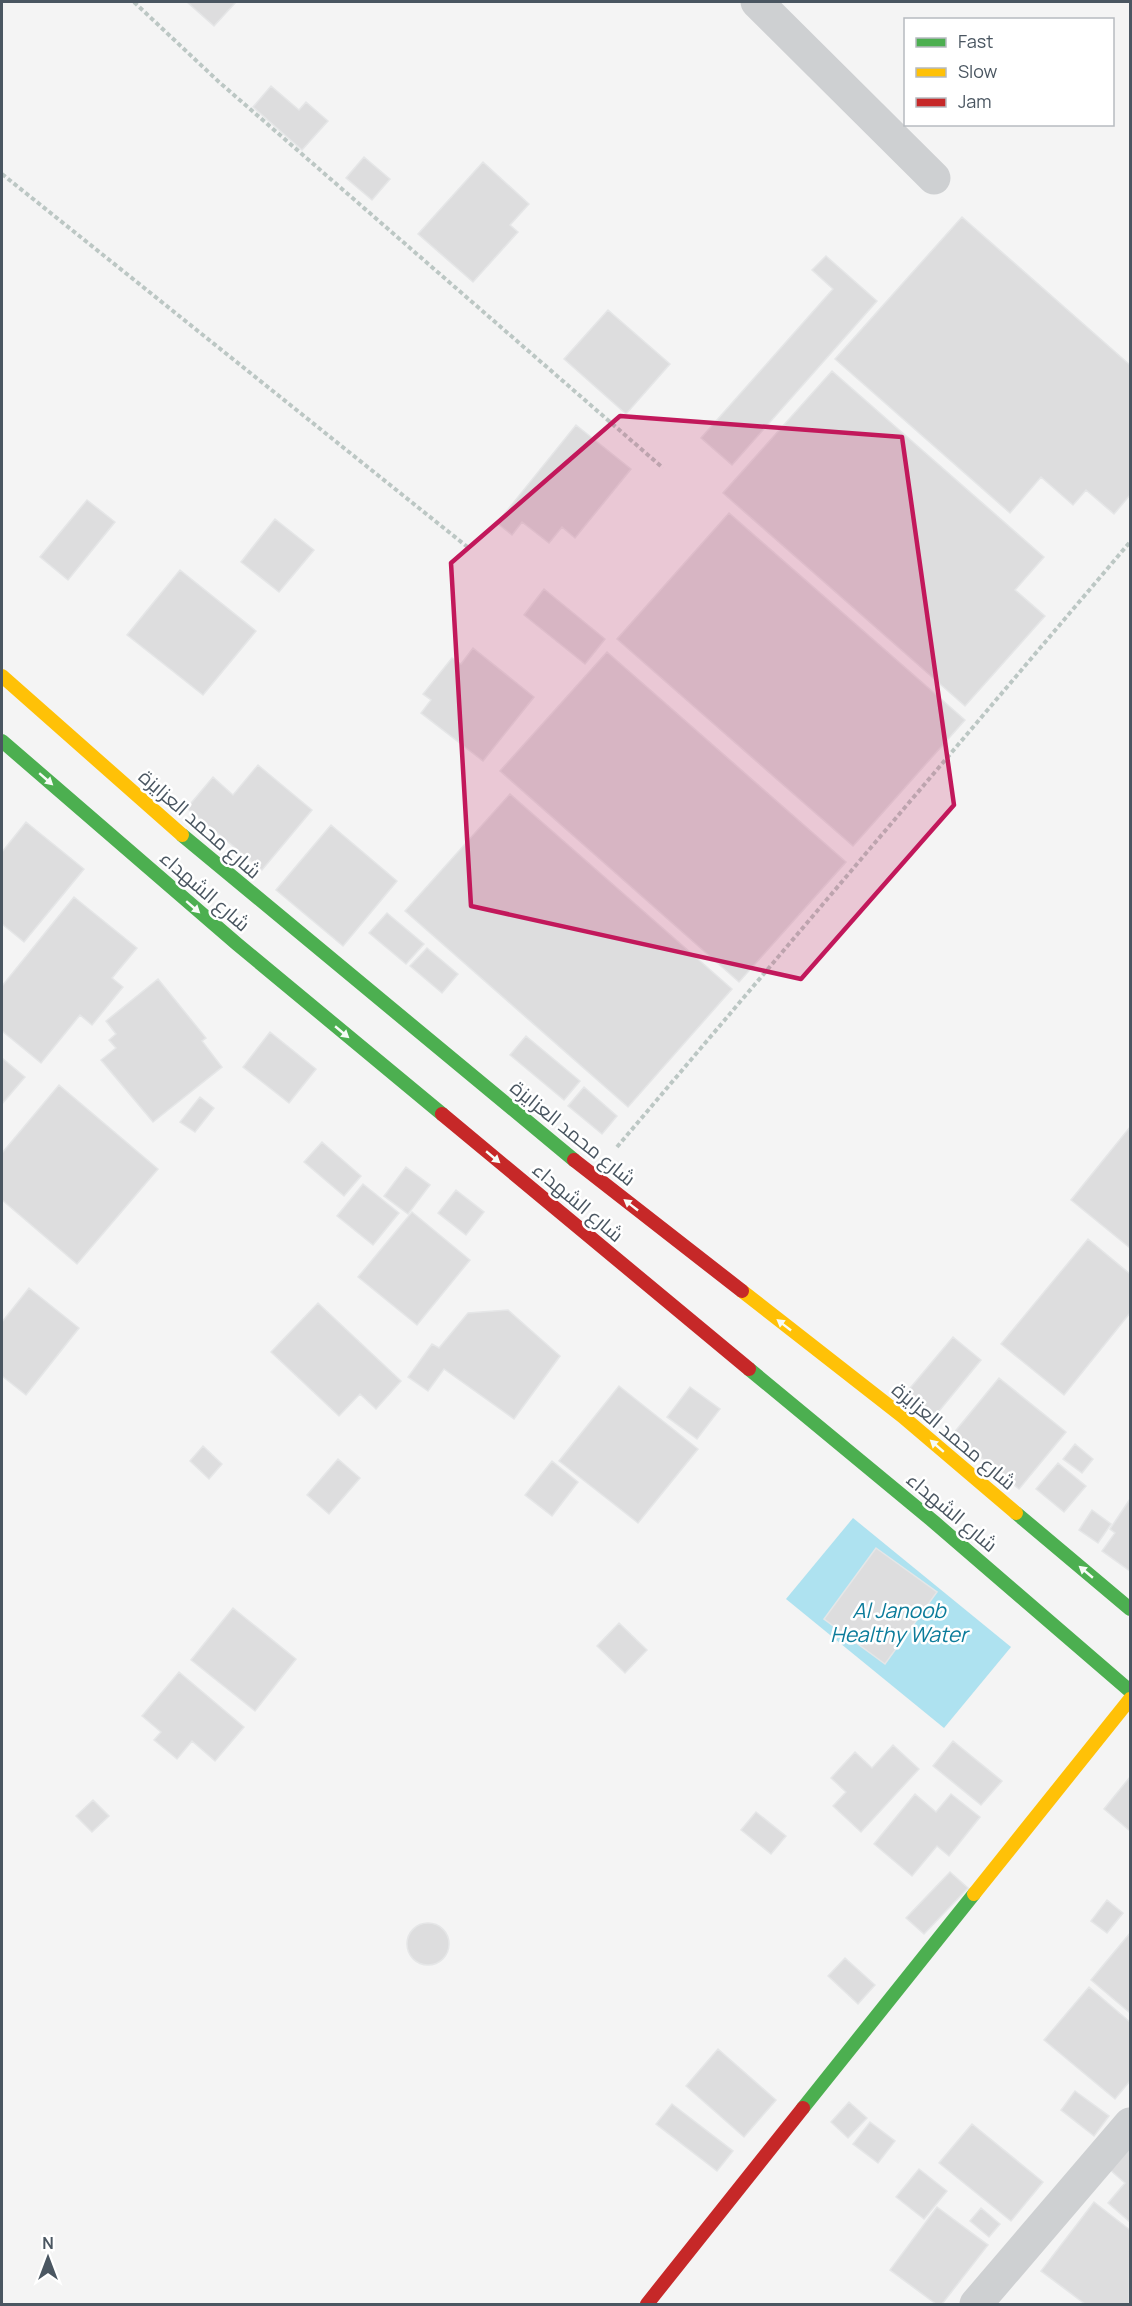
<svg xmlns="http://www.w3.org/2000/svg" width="1132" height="2306" viewBox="0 0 1132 2306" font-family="Manrope,Cairo,sans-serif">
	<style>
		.water { fill: #aee2f0 }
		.building { fill: #ddddde; stroke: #e5e6e7; stroke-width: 1.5 }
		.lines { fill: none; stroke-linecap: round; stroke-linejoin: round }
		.path { stroke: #bcc7c4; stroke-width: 4; stroke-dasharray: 4.5 3; stroke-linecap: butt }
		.street { stroke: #ced0d2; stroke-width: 33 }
		.fast { stroke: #4caf50; stroke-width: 14 }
		.slow { stroke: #ffc107; stroke-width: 14 }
		.jam { stroke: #c62828; stroke-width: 14 }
		.oneway { fill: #f6fbf6 }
		.marked { fill: #c2185b; fill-opacity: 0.2; stroke: #c2185b; stroke-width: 4.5; stroke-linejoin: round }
		.labels { text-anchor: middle; stroke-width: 5; stroke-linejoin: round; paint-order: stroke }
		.street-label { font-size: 20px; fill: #4a5661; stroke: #fff }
		.water-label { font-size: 21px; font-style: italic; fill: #0c7c9b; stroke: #fff }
	</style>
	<rect width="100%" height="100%" fill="#f4f4f4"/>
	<path class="water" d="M853 1518 1011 1647 944 1728 786 1599Z"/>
	<path class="building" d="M187 2H236L214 26Z
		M271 86 299 110 306 102 328 121 302 150 253 107Z
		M364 157 390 179 372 200 346 178Z
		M483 162 529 204 510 225 518 232 473 282 418 234Z
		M962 217 1130 365V495L1114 514 1086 490 1073 505 1041 477 1010 513 835 359Z
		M826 256 877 301 732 465 701 438 833 289 812 270Z
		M608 310 670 364 626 414 564 359Z
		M832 371 1044 557 1015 590 1045 616 965 706 723 493Z
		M576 425 631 469 575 538 562 527 549 543 522 522 512 535 497 523Z
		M87 500 115 522 68 580 40 557Z
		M729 513 965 720 853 846 617 639Z
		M275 519 314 550 279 592 241 562Z
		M180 570 256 631 203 695 127 635Z
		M544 589 605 639 585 664 524 615Z
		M473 648 534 697 483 761 421 713 431 700 423 694 452 658 461 664Z
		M607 652 846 862 739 982 500 771Z
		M258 765 312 810 262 870 187 808 213 777 233 795Z
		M510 794 732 989 628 1107 405 911Z
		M26 822 84 869 24 942 2 924V852Z
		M331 825 397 881 343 946 276 890Z
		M74 897 137 948 112 978 123 987 92 1025 80 1015 41 1063 2 1031V986Z
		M387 913 424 944 406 964 369 933Z
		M427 948 458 974 442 993 410 966Z
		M158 979 206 1038 202 1041 222 1067 153 1122 101 1060 116 1048 109 1040 116 1034 106 1021Z
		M270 1032 316 1069 289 1103 243 1067Z
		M526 1036 580 1081 564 1100 510 1055Z
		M2 1058 25 1077 2 1104Z
		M59 1085 158 1169 77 1264 2 1200V1153Z
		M584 1087 617 1116 602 1134 568 1106Z
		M200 1097 214 1108 195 1132 180 1122Z
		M1130 1127V1248L1071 1200Z
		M322 1142 361 1176 344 1196 304 1162Z
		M406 1167 430 1185 408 1214 384 1196Z
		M363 1184 399 1213 373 1245 337 1216Z
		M456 1190 484 1212 466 1235 438 1213Z
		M412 1212 470 1260 417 1325 358 1277Z
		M1088 1239 1130 1274V1313L1064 1395 1001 1344Z
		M29 1288 79 1328 26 1395 2 1376V1322Z
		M318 1303 401 1381 376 1409 360 1394 339 1416 271 1352Z
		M508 1310 560 1356 514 1419 444 1369 428 1391 408 1377 432 1344 439 1348 468 1313Z
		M953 1337 981 1360 930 1422 901 1399Z
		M999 1378 1066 1432 1019 1489 953 1434Z
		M619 1386 698 1449 638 1523 559 1461Z
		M690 1387 720 1409 697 1439 667 1417Z
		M1075 1444 1093 1459 1082 1473 1063 1459Z
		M203 1446 222 1464 209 1479 190 1461Z
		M338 1459 360 1478 329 1514 307 1495Z
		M552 1461 578 1482 552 1516 525 1495Z
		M1058 1463 1086 1486 1064 1512 1036 1489Z
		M1130 1499V1571L1102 1551 1115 1533 1110 1529Z
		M1092 1510 1111 1524 1098 1543 1079 1530Z
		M876 1548 937 1592 885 1664 824 1619Z
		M233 1608 296 1659 255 1711 191 1660Z
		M619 1623 647 1650 625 1673 597 1646Z
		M179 1672 244 1727 215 1761 192 1741 177 1759 154 1740 161 1732 142 1716Z
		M953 1741 1002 1781 981 1805 933 1766Z
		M893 1745 919 1769 861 1832 833 1806 846 1792 831 1778 855 1752 872 1768Z
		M1130 1777V1831L1104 1809Z
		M915 1794 936 1812 951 1794 980 1817 949 1856 937 1846 912 1876 874 1844Z
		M93 1800 109 1816 92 1832 76 1816Z
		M756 1812 786 1836 771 1854 741 1830Z
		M950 1872 968 1888 924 1934 906 1918Z
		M1107 1900 1123 1913 1107 1933 1091 1921Z
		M407 1944a21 21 0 1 1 42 0a21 21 0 1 1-42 0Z
		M1130 1933V2013L1091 1980Z
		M845 1958 875 1985 858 2004 828 1976Z
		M1089 1987 1130 2022V2081L1115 2099 1044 2040Z
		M718 2049 776 2100 744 2137 686 2086Z
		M1075 2091 1109 2116 1094 2136 1061 2110Z
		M849 2102 867 2118 848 2138 831 2122Z
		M672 2104 733 2151 717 2171 656 2124Z
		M870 2122 895 2141 878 2163 853 2144Z
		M972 2124 1043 2182 1011 2221 939 2163Z
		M1130 2144V2222L1108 2203 1125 2183 1109 2169Z
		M919 2169 947 2191 924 2219 896 2197Z
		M1094 2202 1130 2230 1129 2304H1085L1041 2271Z
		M937 2207 988 2245 942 2304H936L890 2270Z
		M981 2208 1000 2224 989 2237 970 2221Z"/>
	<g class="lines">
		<path class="path" d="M134 2 219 82 663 468
			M2 174 470 549
			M617 1147 1130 542"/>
		<path class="street" d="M757 2 934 178
			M976 2304 1130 2124"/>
		<path class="fast" d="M2 741 237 944 442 1114
			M182 835 574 1160
			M749 1369 934 1522 1130 1691
			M1016 1513 1130 1609
			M803 2108 974 1894"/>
		<path class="slow" d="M2 676 182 835
			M742 1291 902 1416 1016 1513
			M974 1894 1130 1699"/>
		<path class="jam" d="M442 1114 749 1369
			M574 1160 742 1291
			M647 2304 803 2108"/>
	</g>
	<defs><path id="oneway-solid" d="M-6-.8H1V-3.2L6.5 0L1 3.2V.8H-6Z" transform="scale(1.5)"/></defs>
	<g class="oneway">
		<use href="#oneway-solid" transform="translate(46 779) rotate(41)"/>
		<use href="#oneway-solid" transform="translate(193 907) rotate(41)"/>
		<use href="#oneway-solid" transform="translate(342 1032) rotate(40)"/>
		<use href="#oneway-solid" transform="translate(493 1157) rotate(40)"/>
		<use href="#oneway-solid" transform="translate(631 1205) rotate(-142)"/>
		<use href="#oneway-solid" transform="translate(784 1325) rotate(-142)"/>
		<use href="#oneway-solid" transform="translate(937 1446) rotate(-139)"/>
		<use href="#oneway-solid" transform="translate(1086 1572) rotate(-140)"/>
	</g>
	<path class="marked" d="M620 416 902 437 954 805 801 979 471 906 451 563Z"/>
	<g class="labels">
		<g class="street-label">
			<text transform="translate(200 824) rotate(41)" y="7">شارع محمد العزايزة</text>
			<text transform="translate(205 891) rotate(41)" y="7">شارع الشهداء</text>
			<text transform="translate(573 1133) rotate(39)" y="7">شارع محمد العزايزة</text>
			<text transform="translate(578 1202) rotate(40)" y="7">شارع الشهداء</text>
			<text transform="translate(954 1436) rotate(40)" y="7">شارع محمد العزايزة</text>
			<text transform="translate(952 1512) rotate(40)" y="7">شارع الشهداء</text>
		</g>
		<g class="water-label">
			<text x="899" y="1618">Al Janoob<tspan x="899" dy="24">Healthy Water</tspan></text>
		</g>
	</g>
	<rect width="1132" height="2306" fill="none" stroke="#4a5661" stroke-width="6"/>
	<rect x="904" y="18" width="210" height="108" fill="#ffffff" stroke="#b7bbc0" stroke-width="1.5"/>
	<rect x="916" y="38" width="30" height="9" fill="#4caf50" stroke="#b7bbc0" stroke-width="1.5"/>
	<text x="958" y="48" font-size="18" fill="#4a5661">Fast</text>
	<rect x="916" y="68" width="30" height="9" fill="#ffc107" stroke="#b7bbc0" stroke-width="1.5"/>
	<text x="958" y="78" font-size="18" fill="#4a5661">Slow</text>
	<rect x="916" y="98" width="30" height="9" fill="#c62828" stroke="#b7bbc0" stroke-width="1.5"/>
	<text x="958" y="108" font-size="18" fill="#4a5661">Jam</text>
	<g transform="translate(48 2258)" stroke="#ffffff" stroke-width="4.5" paint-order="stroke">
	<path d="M0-4.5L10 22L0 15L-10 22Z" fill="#4a5661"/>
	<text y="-9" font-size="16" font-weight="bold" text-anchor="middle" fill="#4a5661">N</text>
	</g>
</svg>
